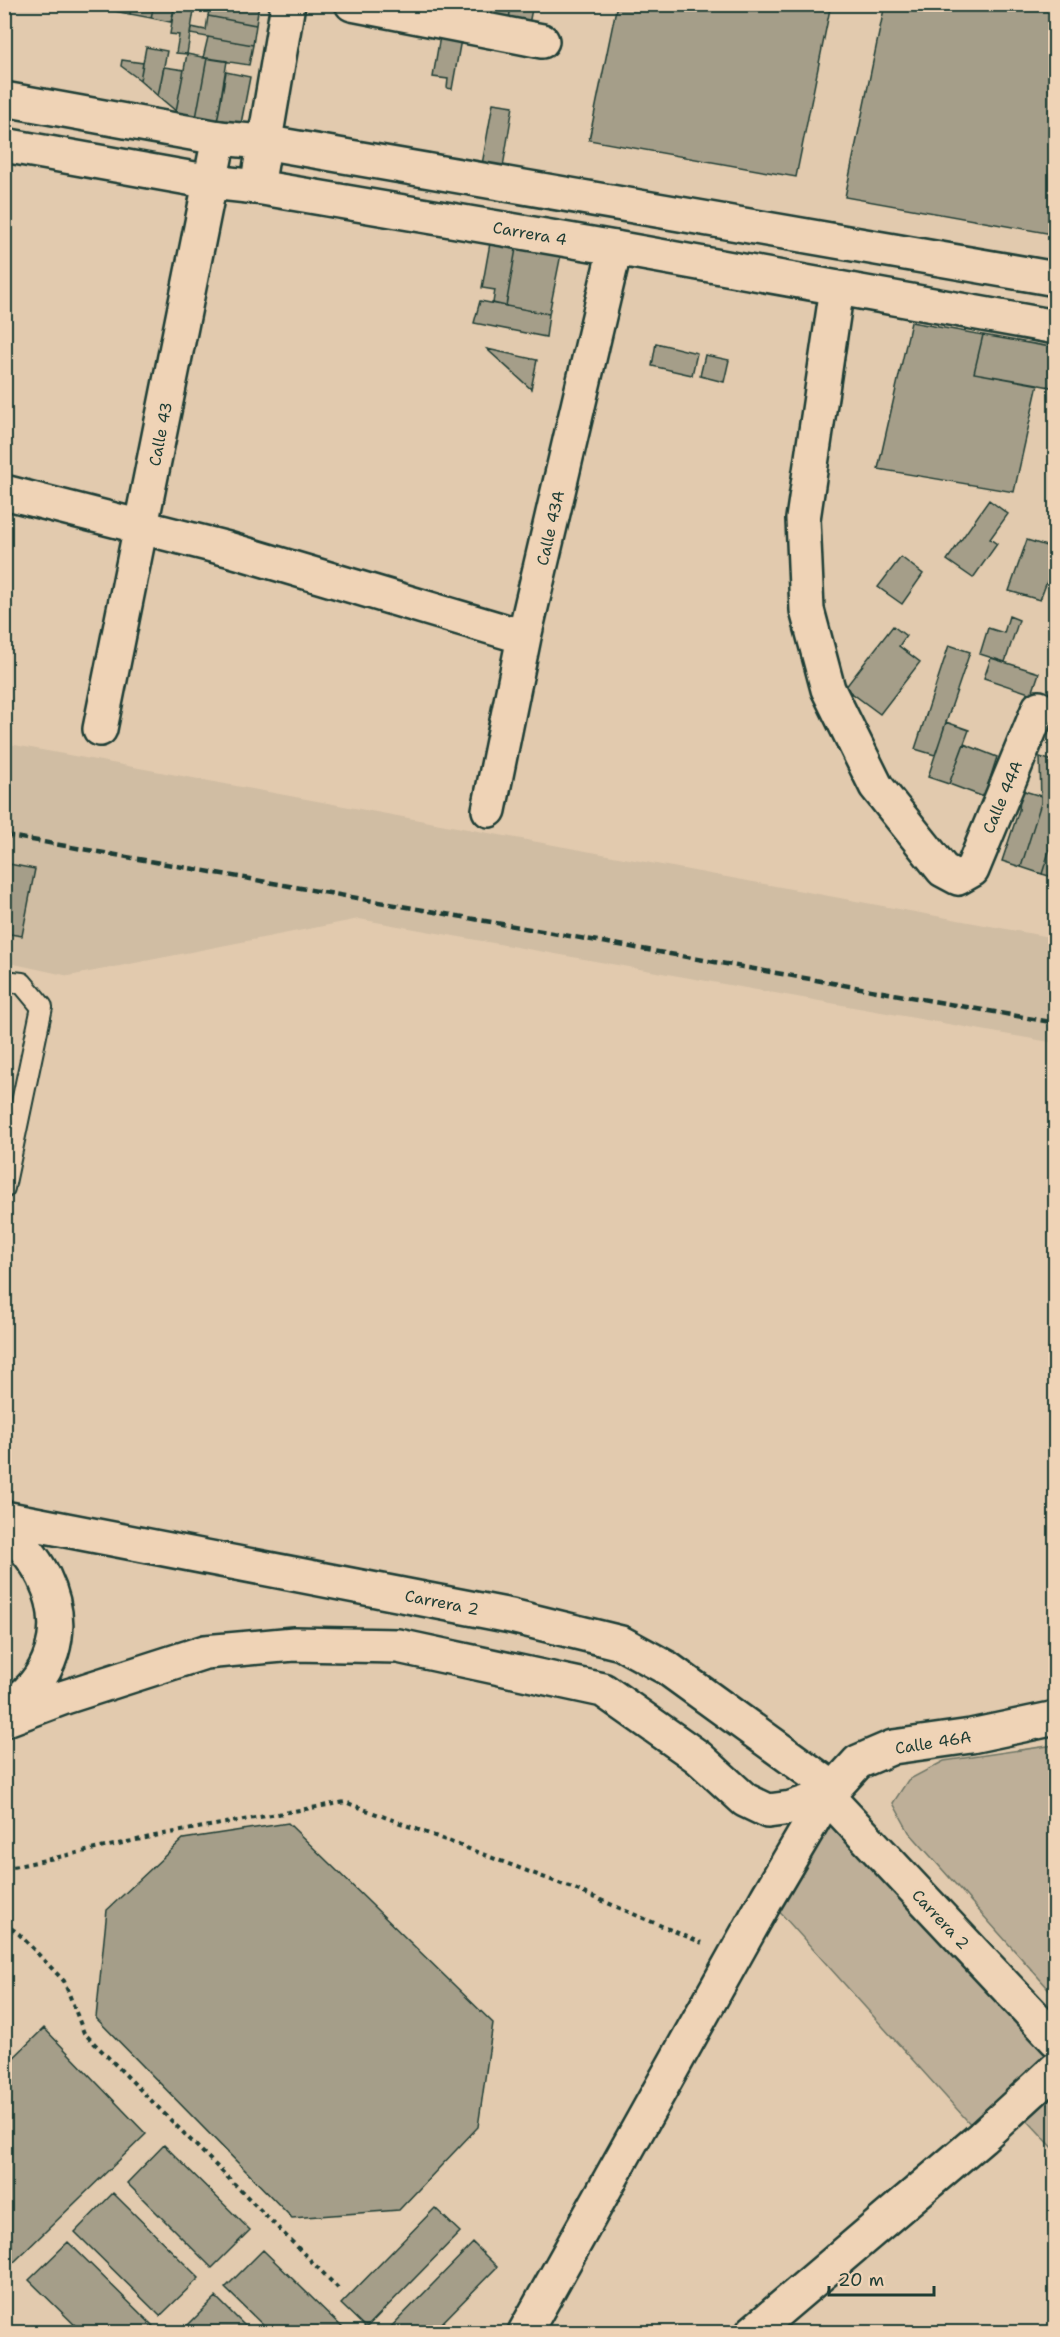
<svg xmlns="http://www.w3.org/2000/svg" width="1060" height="2337" viewBox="0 0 1060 2337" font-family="'Shantell Sans',sans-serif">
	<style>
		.built { fill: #d0bda3 }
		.green { fill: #beaf98; stroke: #6e7666; stroke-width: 1.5 }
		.building { fill: #a59e89; stroke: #1f3d34; stroke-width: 1.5 }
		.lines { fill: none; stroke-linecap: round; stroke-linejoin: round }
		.service-casing { stroke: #1f3d34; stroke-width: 24 }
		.minor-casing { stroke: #1f3d34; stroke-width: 38 }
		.tertiary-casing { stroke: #1f3d34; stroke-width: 38 }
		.secondary-casing { stroke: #1f3d34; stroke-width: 38 }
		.path { stroke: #1f3d34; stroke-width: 4; stroke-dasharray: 4.5 4.5; stroke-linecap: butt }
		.service { stroke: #efd3b6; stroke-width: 20 }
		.minor { stroke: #efd3b6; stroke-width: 33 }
		.tertiary { stroke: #efd3b6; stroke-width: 33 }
		.secondary { stroke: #efd3b6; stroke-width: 33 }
		.rail { stroke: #1f3d34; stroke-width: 4.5; stroke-dasharray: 9 4.5; stroke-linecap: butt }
		.labels { text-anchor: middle; stroke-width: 6; stroke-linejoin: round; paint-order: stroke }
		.street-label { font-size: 16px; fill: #1f3d34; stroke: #efd3b6 }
	</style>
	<rect width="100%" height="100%" fill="#e2caae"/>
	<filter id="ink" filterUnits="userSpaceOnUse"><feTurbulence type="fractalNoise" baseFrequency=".0167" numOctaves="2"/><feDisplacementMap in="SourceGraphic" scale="12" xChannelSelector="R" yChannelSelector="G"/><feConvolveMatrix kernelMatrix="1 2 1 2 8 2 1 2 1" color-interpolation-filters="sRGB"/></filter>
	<g filter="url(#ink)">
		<path class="built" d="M4 743 1055 938V1043L359 919 69 976 5 962Z"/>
		<path class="green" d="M1055 1745H1056L1055 1996 909 1832 893 1803 908 1780 944 1761Z
			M827 1796 1055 2040V2150L1015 2107 982 2137 767 1898Z"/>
		<path class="building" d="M110 4H132L130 14 109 10Z
			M132 4H154L151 18 130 14Z
			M154 4H175L171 22 151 18Z
			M175 4H195L187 54 176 53 179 35 170 34Z
			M210 4H259L256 25 208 16Z
			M470 4H491L488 16 468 13Z
			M491 4H511L509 20 488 16Z
			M511 4H533L529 24 509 20Z
			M617 4H831L796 177 589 140Z
			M885 4H1056V217L1052 234 845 197Z
			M208 16 256 25 253 45 190 34 191 27 206 30Z
			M441 30 462 34 452 89 447 88 448 79 433 77Z
			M208 37 253 45 249 65 203 58Z
			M146 47 167 51 158 96 140 80Z
			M187 54 207 58 196 118 183 116 176 111Z
			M207 58 227 61 217 122 196 118Z
			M122 60 143 63 140 80 121 66Z
			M164 67 184 70 176 111 158 96Z
			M226 72 250 77 240 129 217 122Z
			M493 103 513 106 502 173 481 170Z
			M492 232 518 237 506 306 493 303 495 290 482 288Z
			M518 237 563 244 549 314 506 306Z
			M480 301 549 314 546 337 474 323Z
			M911 322 983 335 974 373 1038 384 1014 492 878 469Z
			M983 335 1056 348V388L974 373Z
			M656 343 697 353 692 375 652 366Z
			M487 349 537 360 531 389 490 352Z
			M705 355 729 360 724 382 700 376Z
			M989 500 1008 514 990 539 997 544 973 578 947 560Z
			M1027 540 1056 549V558L1040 600 1009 591Z
			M901 557 923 574 902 604 878 587Z
			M1009 616 1019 620 1005 662 980 654 988 628 1004 633Z
			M893 626 906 636 899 646 920 662 880 714 845 688Z
			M949 645 970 652 935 755 915 749Z
			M991 658 1039 673 1032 694 984 678Z
			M946 722 969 730 949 784 928 777Z
			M964 744 997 757 984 797 949 784Z
			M1040 757 1056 762V829L1042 874 1021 867 1041 803Z
			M1021 790 1041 796V803L1021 867 1002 861 1019 810Z
			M1056 829V878L1042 874Z
			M4 863 35 869 22 936 4 933Z
			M288 1823 493 2023 478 2127 399 2210 292 2218 96 2018 107 1910 183 1839Z
			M44 2028 146 2134 13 2263 4 2255V2067Z
			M164 2145 250 2230 212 2268 127 2183Z
			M113 2193 199 2278 160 2316 75 2232Z
			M435 2208 460 2232 366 2328 341 2304Z
			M68 2242 153 2326 147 2332H82L29 2280Z
			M473 2243 497 2267 433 2332H386Z
			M263 2250 347 2332H270L225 2288Z
			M216 2297 251 2332H181Z"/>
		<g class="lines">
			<defs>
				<path id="service" d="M4 981 22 983 42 1007 4 1188"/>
				<path id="minor" d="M352 4 542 41
					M257 187 288 4
					M837 288 803 519 807 610 828 689 876 786 943 870 958 878 972 870 1039 708
					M4 492 228 549 524 637
					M100 729 219 138
					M489 810 524 637 615 248
					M525 2332 767 1898 827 1796
					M753 2332 982 2137 1056 2069"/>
				<path id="tertiary" d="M4 99 219 138 263 142 1056 279
					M4 145 211 182 257 187 615 248 1056 327
					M827 1796 858 1762 893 1747 971 1736 1056 1718"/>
				<path id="secondary" d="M4 1518 511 1616 621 1643 667 1668 823 1781 827 1796 1056 2040
					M4 1525C19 1541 34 1557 44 1577 69 1629 53 1681 4 1710
					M4 1720 65 1697 205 1652 294 1644 398 1646 603 1690 698 1757 745 1800 768 1811 791 1808 827 1796"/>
			</defs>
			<use href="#service" class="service-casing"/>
			<use href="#minor" class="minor-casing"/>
			<use href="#tertiary" class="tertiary-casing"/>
			<use href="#secondary" class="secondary-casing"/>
			<path class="path" d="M4 1869 164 1834 345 1802 572 1888 702 1943
				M4 1923 19 1934 64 1981 84 2033 338 2288"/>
			<use href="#service" class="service"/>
			<use href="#minor" class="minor"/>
			<use href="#tertiary" class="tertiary"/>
			<use href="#secondary" class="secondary"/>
			<path class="rail" d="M4 835 1056 1023"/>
		</g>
	</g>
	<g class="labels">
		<g class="street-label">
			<text transform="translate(530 233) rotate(10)" y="6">Carrera 4</text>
			<text transform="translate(160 434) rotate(-79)" y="6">Calle 43</text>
			<text transform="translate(550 528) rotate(-77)" y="6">Calle 43A</text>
			<text transform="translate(1002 797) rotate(-67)" y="6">Calle 44A</text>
			<text transform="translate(442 1602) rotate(11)" y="6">Carrera 2</text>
			<text transform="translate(933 1742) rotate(-9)" y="6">Calle 46A</text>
			<text transform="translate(941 1919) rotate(47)" y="6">Carrera 2</text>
		</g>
	</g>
	<rect width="1060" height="2337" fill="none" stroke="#efd3b6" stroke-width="24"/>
	<rect x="12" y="12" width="1036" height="2313" fill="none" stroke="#1f3d34" stroke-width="2" filter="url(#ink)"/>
	<path d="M829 2286v9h105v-9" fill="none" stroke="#1f3d34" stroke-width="3"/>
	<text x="838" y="2286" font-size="18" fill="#1f3d34" stroke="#efd3b6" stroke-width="4.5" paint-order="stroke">20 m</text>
</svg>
